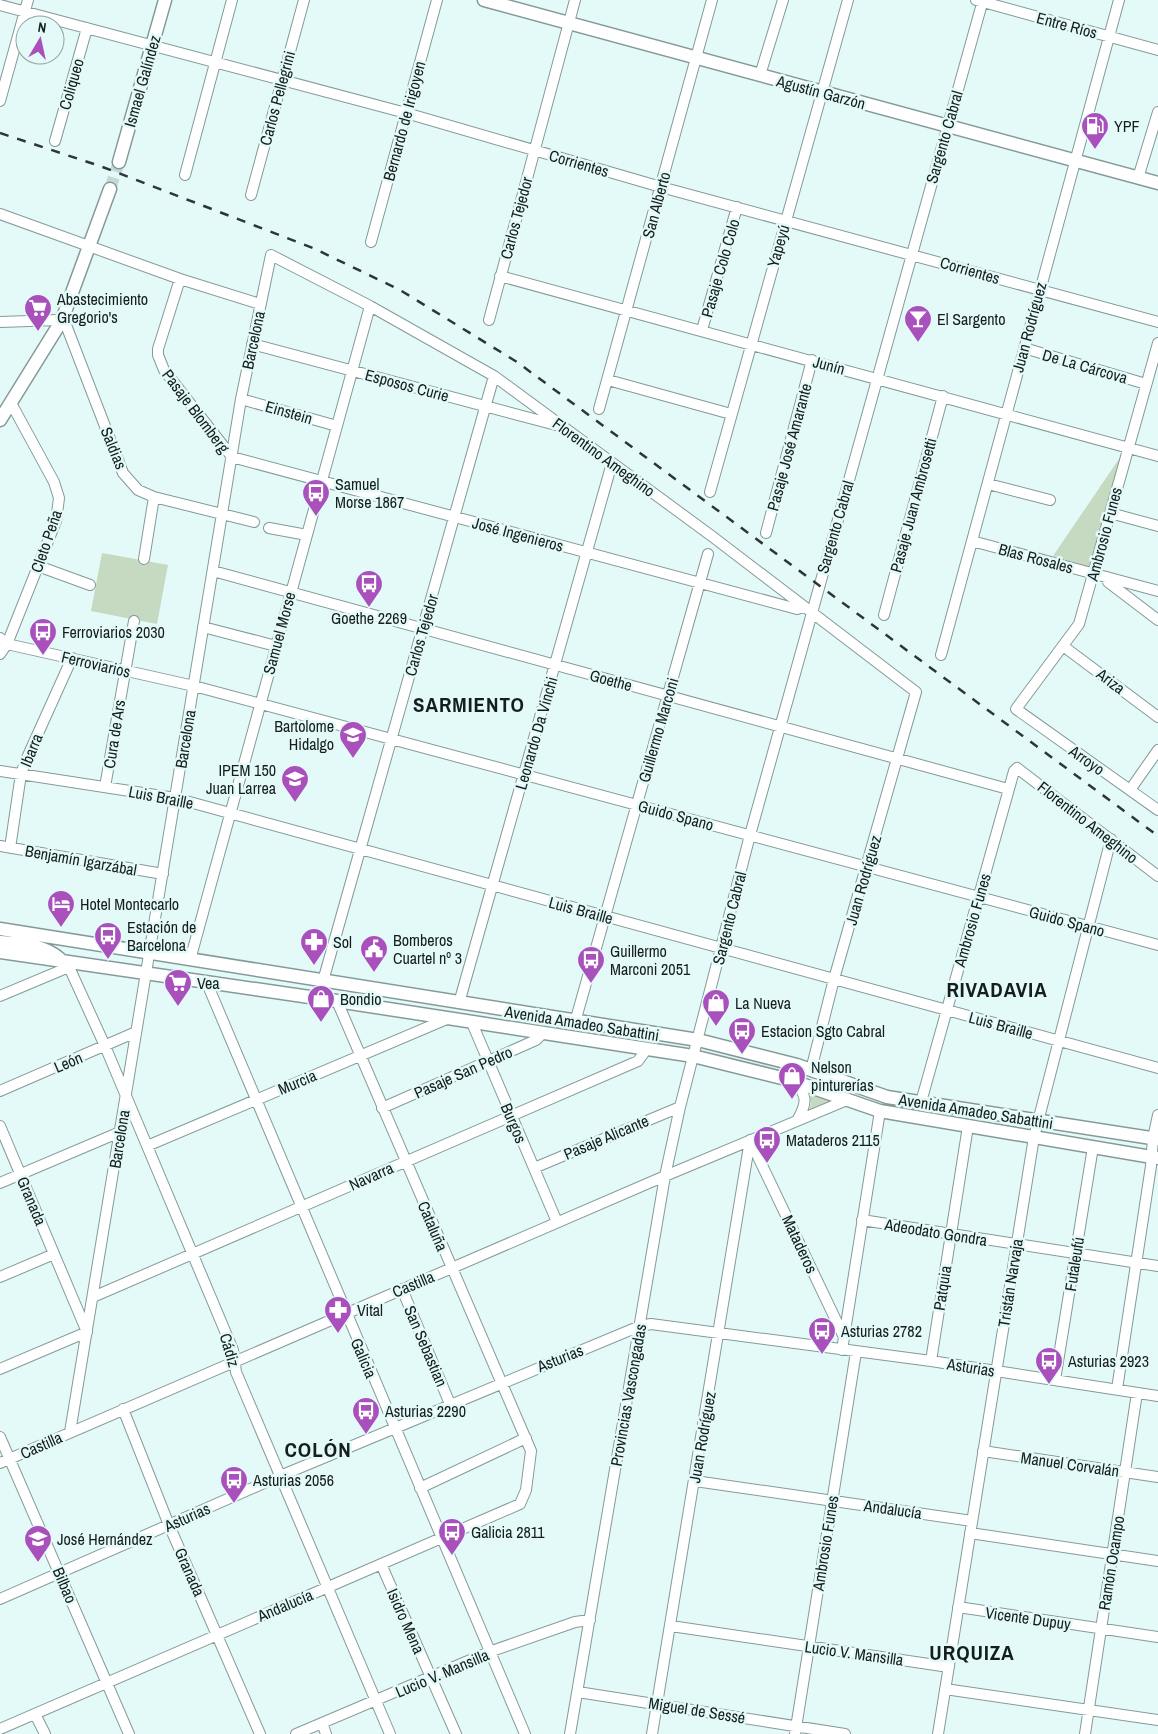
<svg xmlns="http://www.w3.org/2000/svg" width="1158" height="1734" viewBox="0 0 1158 1734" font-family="'Archivo Narrow',sans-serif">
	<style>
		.green { fill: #c5dac0 }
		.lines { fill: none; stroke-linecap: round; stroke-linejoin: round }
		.major-tunnel { stroke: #c4d9d7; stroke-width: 12; stroke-dasharray: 12 6; stroke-linecap: butt }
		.minor-casing { stroke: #859a98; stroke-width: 12 }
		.major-casing { stroke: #859a98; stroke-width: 15 }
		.minor { stroke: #fff; stroke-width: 10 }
		.major { stroke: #fff; stroke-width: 12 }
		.rail { stroke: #2c3635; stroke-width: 2.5; stroke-dasharray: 9 9; stroke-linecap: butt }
		.labels { text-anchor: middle; stroke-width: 5; stroke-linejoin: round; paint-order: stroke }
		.street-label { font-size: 16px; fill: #151d1d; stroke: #e3faf8 }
		.poi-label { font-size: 16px; fill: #151d1d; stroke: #e3faf8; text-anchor: start }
		.district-label { font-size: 21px; font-weight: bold; letter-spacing: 1px; fill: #151d1d; stroke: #e3faf8 }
	</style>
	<rect width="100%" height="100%" fill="#e3faf8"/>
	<path class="green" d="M1121 456 1092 564 1088 566 1053 556Z
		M102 553 168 565 157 624 91 611Z
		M809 1092 834 1100 809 1112 811 1103Z"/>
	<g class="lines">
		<path class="major-tunnel" d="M110 189 119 162"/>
		<defs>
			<path id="minor" d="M976 0 1158 50
				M0 5 406 113 661 187 1158 322
				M760 75 783 0
				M0 101 28 0
				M55 141 87 28
				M185 175 232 0
				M1138 178 1158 112
				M251 195 304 0
				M0 214 180 279 260 304
				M371 242 437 0
				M500 276 1158 456
				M180 279 158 349V355L164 370 232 457 797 609 804 607
				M489 320 575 0
				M0 322 58 320 66 325 123 473 138 490 154 497 254 522
				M702 330 737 207
				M1158 343 1079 624 1016 709 1158 810
				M252 344 556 425
				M1024 348 1146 384
				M608 380 731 414
				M241 399 337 426
				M599 409 712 0
				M988 484 1050 500
				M710 492 848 0
				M1110 513 1158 526
				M269 528 307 535
				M766 533 812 360
				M972 541 1158 591
				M144 559 154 497
				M38 566 90 585
				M213 571 1008 789
				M1107 577 1108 582 1158 620
				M884 615 943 396
				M203 627 276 646
				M0 638 7 644 194 686 1158 945
				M1063 646 1158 717
				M0 654 7 644 56 521 59 498 54 482 11 403
				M941 655 1119 0
				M0 771 175 798 1158 1068
				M105 787 134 621
				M1130 790 1158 750
				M0 846 163 874
				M10 848 21 774 26 760 72 658
				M190 960 370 306
				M69 967 105 1046 233 1350 236 1372 390 1734
				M206 981 525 1734
				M323 981 494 376
				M0 996 69 967 70 962
				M459 1003 612 463
				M575 1022 708 554
				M472 1023 557 1222
				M793 1082C808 1094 807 1103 798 1119
				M0 1091 136 1032
				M921 1102 1014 771 1017 768 1158 876
				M382 1108 536 1040 542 1034
				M0 1126 87 1332 0 1369
				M750 1140 843 1335
				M147 1146 447 1019
				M534 1168 680 1107
				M0 1183 120 1132
				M862 1220 1158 1266
				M0 1277 54 1254
				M402 1289 450 1404
				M93 1297 638 1061 646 1050
				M842 1350 880 1111
				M931 1361 968 1126
				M1055 1380 1093 1147
				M1117 1389 1151 1166 1153 1138 1158 1115
				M123 1409 169 1525 260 1734
				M70 1432 241 399 271 255 370 306 494 376 713 537 916 692 834 979 811 1070
				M0 1437 129 1734
				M983 1451 1158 1477
				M0 1463 665 1176 847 1100
				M695 1481 972 1521
				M420 1488 526 1438
				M970 1533 1158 1561
				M381 1564 456 1734
				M0 1599 280 1476 640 1326 651 1324 931 1361 1158 1396
				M958 1607 1158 1637
				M671 1626 949 1667
				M945 1689 1158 1720
				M578 1692 845 1734
				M35 1714 45 1734
				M322 1723 326 1734
				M0 1729 520 1504 526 1490 531 1451 337 1001
				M296 1734 489 1652 575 1622 590 1620
				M570 1734 665 1176 680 1107 750 835 983 0
				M652 1734 750 1140
				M795 1734 856 1352
				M938 1734 1034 1137 1111 839
				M1085 1734 1137 1393"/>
			<path id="major" d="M484 0 1158 183
				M119 162 165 0
				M0 420 62 320 110 189
				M0 929 698 1040 797 1065 887 1097 1158 1139
				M0 942C21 944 44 944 60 959
				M0 952 337 1001 693 1056 790 1080 880 1111 1158 1158"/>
		</defs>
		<use href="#minor" class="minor-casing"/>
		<use href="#major" class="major-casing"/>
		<use href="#minor" class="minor"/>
		<use href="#major" class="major"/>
		<path class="rail" d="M0 133 100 166 313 248 400 290 517 362 1158 836"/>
	</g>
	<defs>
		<symbol id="fuel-pin" viewBox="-11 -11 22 30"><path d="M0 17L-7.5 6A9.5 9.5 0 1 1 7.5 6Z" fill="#a950bd" stroke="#e3faf8"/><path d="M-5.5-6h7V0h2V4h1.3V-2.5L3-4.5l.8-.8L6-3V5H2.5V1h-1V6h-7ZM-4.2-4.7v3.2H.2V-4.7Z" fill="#fff"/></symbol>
		<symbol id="supermarket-pin" viewBox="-11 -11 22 30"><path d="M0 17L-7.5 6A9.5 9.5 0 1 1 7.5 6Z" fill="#a950bd" stroke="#e3faf8"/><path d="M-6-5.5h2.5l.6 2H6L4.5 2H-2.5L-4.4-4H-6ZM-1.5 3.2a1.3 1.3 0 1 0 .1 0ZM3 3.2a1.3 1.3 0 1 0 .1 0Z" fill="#fff"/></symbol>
		<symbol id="bar-pin" viewBox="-11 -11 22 30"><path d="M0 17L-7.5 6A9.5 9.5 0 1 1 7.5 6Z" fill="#a950bd" stroke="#e3faf8"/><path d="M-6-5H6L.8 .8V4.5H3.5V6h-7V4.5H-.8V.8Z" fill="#fff"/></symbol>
		<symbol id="bus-pin" viewBox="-11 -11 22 30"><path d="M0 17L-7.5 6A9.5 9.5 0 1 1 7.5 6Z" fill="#a950bd" stroke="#e3faf8"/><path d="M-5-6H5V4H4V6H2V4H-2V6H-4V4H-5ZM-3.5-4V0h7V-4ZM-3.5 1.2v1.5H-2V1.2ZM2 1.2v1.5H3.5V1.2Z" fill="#fff"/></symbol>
		<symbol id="school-pin" viewBox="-11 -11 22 30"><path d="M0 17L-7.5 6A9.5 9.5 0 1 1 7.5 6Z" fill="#a950bd" stroke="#e3faf8"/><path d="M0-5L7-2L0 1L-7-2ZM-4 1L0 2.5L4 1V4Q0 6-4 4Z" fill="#fff"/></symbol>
		<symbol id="hotel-pin" viewBox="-11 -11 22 30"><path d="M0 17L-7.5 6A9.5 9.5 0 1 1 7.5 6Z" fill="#a950bd" stroke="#e3faf8"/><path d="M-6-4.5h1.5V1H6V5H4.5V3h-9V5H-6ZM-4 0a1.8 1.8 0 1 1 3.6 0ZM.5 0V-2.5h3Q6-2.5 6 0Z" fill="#fff"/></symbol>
		<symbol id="pharmacy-pin" viewBox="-11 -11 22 30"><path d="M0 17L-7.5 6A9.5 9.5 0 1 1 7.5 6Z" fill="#a950bd" stroke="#e3faf8"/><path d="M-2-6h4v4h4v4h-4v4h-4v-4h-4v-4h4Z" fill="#fff"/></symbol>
		<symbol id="civic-pin" viewBox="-11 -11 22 30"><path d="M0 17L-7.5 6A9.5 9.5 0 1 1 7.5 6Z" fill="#a950bd" stroke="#e3faf8"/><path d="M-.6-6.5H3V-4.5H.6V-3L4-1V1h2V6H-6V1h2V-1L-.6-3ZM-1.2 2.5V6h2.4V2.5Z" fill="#fff"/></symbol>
		<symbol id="shop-pin" viewBox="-11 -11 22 30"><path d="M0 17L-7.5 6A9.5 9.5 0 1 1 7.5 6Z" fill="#a950bd" stroke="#e3faf8"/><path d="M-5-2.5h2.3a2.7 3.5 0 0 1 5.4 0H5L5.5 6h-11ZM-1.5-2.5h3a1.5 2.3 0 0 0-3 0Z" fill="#fff"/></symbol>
	</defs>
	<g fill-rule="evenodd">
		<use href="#fuel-pin" x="1079" y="110" width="32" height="43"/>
		<use href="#supermarket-pin" x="22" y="292" width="32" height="43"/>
		<use href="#bar-pin" x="902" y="303" width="32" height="43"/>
		<use href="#bus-pin" x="300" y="477" width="32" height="43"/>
		<use href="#bus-pin" x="353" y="568" width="32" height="43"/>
		<use href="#bus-pin" x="27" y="616" width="32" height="43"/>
		<use href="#school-pin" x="337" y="719" width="32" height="43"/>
		<use href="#school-pin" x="279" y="763" width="32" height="43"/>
		<use href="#hotel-pin" x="45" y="888" width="32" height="43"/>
		<use href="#bus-pin" x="92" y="920" width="32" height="43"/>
		<use href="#pharmacy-pin" x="298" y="926" width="32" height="43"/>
		<use href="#civic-pin" x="358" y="933" width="32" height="43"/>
		<use href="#bus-pin" x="575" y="944" width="32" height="43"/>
		<use href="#supermarket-pin" x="162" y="967" width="32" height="43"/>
		<use href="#shop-pin" x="305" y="983" width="32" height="43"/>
		<use href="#shop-pin" x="700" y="987" width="32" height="43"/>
		<use href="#bus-pin" x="726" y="1015" width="32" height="43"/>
		<use href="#shop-pin" x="776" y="1060" width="32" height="43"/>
		<use href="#bus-pin" x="751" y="1124" width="32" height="43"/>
		<use href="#pharmacy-pin" x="322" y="1294" width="32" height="43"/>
		<use href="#bus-pin" x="806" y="1315" width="32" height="43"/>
		<use href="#bus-pin" x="1033" y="1345" width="32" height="43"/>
		<use href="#bus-pin" x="350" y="1395" width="32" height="43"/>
		<use href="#bus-pin" x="218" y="1464" width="32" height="43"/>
		<use href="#bus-pin" x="436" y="1516" width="32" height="43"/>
		<use href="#school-pin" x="22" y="1523" width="32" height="43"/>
	</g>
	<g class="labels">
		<g class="street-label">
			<text transform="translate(1067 25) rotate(15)" y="6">Entre Ríos</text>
			<text transform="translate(142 81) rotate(-74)" y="6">Ismael Galíndez</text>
			<text transform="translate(71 84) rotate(-74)" y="6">Coliqueo</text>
			<text transform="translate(821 92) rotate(15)" y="6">Agustín Garzón</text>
			<text transform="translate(277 98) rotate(-75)" y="6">Carlos Pellegrini</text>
			<text transform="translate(404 121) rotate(-75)" y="6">Bernardo de Irigoyen</text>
			<text transform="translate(944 137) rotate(-74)" y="6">Sargento Cabral</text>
			<text transform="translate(579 163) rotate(16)" y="6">Corrientes</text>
			<text transform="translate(656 205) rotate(-75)" y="6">San Alberto</text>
			<text transform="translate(516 218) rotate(-75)" y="6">Carlos Tejedor</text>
			<text transform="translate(778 246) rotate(-74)" y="6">Yapeyú</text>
			<text transform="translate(720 268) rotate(-74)" y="6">Pasaje Colo Colo</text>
			<text transform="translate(970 270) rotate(16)" y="6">Corrientes</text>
			<text transform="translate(1029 327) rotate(-75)" y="6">Juan Rodríguez</text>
			<text transform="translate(253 340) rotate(-78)" y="6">Barcelona</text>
			<text transform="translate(829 365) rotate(15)" y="6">Junín</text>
			<text transform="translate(1085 366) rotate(16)" y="6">De La Cárcova</text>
			<text transform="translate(407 385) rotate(15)" y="6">Esposos Curie</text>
			<text transform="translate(196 411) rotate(53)" y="6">Pasaje Blomberg</text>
			<text transform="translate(289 412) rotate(16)" y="6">Einstein</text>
			<text transform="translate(789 447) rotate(-75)" y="6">Pasaje José Amarante</text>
			<text transform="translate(114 448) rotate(68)" y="6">Saldias</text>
			<text transform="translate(604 457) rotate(36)" y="6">Florentino Ameghino</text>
			<text transform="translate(913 505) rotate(-75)" y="6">Pasaje Juan Ambrosetti</text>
			<text transform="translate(835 527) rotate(-74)" y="6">Sargento Cabral</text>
			<text transform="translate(518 534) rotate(15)" y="6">José Ingenieros</text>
			<text transform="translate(1104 534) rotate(-75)" y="6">Ambrosio Funes</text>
			<text transform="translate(46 541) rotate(-71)" y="6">Cleto Peña</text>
			<text transform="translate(1036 558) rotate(15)" y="6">Blas Rosales</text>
			<text transform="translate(279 633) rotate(-75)" y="6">Samuel Morse</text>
			<text transform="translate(421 635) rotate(-74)" y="6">Carlos Tejedor</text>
			<text transform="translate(96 664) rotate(13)" y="6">Ferroviarios</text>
			<text transform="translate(611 680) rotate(15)" y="6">Goethe</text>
			<text transform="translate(1111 681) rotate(37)" y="6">Ariza</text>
			<text transform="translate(658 730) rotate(-74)" y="6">Guillermo Marconi</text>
			<text transform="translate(536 733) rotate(-74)" y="6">Leonardo Da Vinchi</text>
			<text transform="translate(114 734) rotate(-81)" y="6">Cura de Ars</text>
			<text transform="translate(185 739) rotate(-81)" y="6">Barcelona</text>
			<text transform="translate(31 750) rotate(-68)" y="6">Ibarra</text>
			<text transform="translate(1087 760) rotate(35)" y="6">Arroyo</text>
			<text transform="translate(161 797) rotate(11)" y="6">Luis Braille</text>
			<text transform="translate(676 815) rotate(15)" y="6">Guido Spano</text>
			<text transform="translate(1088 822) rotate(38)" y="6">Florentino Ameghino</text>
			<text transform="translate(81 860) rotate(10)" y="6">Benjamín Igarzábal</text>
			<text transform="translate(863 880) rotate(-74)" y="6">Juan Rodríguez</text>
			<text transform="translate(581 910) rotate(15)" y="6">Luis Braille</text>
			<text transform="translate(729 918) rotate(-76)" y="6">Sargento Cabral</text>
			<text transform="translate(972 920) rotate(-74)" y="6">Ambrosio Funes</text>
			<text transform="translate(1067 921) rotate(15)" y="6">Guido Spano</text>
			<text transform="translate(582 1023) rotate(9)" y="6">Avenida Amadeo Sabattini</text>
			<text transform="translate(1001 1025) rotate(15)" y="6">Luis Braille</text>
			<text transform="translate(68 1062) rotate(-23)" y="6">León</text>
			<text transform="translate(463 1072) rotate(-24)" y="6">Pasaje San Pedro</text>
			<text transform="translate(297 1082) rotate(-23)" y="6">Murcia</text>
			<text transform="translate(976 1111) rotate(9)" y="6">Avenida Amadeo Sabattini</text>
			<text transform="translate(514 1123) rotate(67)" y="6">Burgos</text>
			<text transform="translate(606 1137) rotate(-23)" y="6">Pasaje Alicante</text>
			<text transform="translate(119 1139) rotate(-81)" y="6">Barcelona</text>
			<text transform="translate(371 1176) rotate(-24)" y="6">Navarra</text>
			<text transform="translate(32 1201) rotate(67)" y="6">Granada</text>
			<text transform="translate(433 1226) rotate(67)" y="6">Cataluña</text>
			<text transform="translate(936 1232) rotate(9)" y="6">Adeodato Gondra</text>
			<text transform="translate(800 1244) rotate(65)" y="6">Mataderos</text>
			<text transform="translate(1074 1264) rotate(-81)" y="6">Futaleufú</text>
			<text transform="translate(1010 1283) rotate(-81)" y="6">Tristán Narvaja</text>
			<text transform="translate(413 1284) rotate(-23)" y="6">Castilla</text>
			<text transform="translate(942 1288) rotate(-81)" y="6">Patquia</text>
			<text transform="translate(426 1346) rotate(67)" y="6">San Sebastian</text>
			<text transform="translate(230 1350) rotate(74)" y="6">Cádiz</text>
			<text transform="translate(364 1358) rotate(67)" y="6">Galicia</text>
			<text transform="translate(560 1358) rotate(-22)" y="6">Asturias</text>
			<text transform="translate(971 1367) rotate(9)" y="6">Asturias</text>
			<text transform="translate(628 1395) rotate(-80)" y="6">Provincias Vascongadas</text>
			<text transform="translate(702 1437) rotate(-80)" y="6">Juan Rodríguez</text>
			<text transform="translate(41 1445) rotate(-24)" y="6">Castilla</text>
			<text transform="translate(1070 1464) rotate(8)" y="6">Manuel Corvalán</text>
			<text transform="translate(893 1509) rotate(8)" y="6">Andalucía</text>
			<text transform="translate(187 1517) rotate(-24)" y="6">Asturias</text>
			<text transform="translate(825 1543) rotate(-81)" y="6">Ambrosio Funes</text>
			<text transform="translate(1111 1563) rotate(-81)" y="6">Ramón Ocampo</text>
			<text transform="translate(190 1572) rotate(66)" y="6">Granada</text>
			<text transform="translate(65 1585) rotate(67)" y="6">Bilbao</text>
			<text transform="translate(285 1605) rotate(-23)" y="6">Andalucía</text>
			<text transform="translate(1028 1618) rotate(8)" y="6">Vicente Dupuy</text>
			<text transform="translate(406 1621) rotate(66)" y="6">Isidro Mena</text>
			<text transform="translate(854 1653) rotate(8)" y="6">Lucio V. Mansilla</text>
			<text transform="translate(442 1673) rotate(-23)" y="6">Lucio V. Mansilla</text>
			<text transform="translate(697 1710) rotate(9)" y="6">Miguel de Sessé</text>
		</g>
		<g class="poi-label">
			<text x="1114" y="132">YPF</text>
			<text x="57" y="305">Abastecimiento<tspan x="57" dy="18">Gregorio's</tspan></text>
			<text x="937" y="325">El Sargento</text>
			<text x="335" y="490">Samuel<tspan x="335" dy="18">Morse 1867</tspan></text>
			<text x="369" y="624" text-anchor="middle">Goethe 2269</text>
			<text x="62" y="638">Ferroviarios 2030</text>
			<text x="334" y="732" text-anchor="end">Bartolome<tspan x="334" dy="18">Hidalgo</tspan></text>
			<text x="276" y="776" text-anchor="end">IPEM 150<tspan x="276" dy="18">Juan Larrea</tspan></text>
			<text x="80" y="910">Hotel Montecarlo</text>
			<text x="127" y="933">Estación de<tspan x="127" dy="18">Barcelona</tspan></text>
			<text x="393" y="946">Bomberos<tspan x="393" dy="18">Cuartel nº 3</tspan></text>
			<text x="333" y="948">Sol</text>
			<text x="610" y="957">Guillermo<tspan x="610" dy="18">Marconi 2051</tspan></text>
			<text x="197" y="989">Vea</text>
			<text x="340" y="1005">Bondio</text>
			<text x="735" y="1009">La Nueva</text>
			<text x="761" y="1037">Estacion Sgto Cabral</text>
			<text x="811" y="1073">Nelson<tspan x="811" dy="18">pinturerías</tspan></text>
			<text x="786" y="1146">Mataderos 2115</text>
			<text x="357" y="1316">Vital</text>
			<text x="841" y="1337">Asturias 2782</text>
			<text x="1068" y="1367">Asturias 2923</text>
			<text x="385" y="1417">Asturias 2290</text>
			<text x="253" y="1486">Asturias 2056</text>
			<text x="471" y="1538">Galicia 2811</text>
			<text x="57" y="1545">José Hernández</text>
		</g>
		<g class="district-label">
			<text x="469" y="712">SARMIENTO</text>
			<text x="997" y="997">RIVADAVIA</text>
			<text x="318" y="1457">COLÓN</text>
			<text x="972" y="1660">URQUIZA</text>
		</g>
	</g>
	<g transform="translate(40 40) rotate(9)"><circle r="24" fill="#e3faf8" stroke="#91a2a0"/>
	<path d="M0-4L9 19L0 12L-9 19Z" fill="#a950bd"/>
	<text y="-8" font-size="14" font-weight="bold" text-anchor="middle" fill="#151d1d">N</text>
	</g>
</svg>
